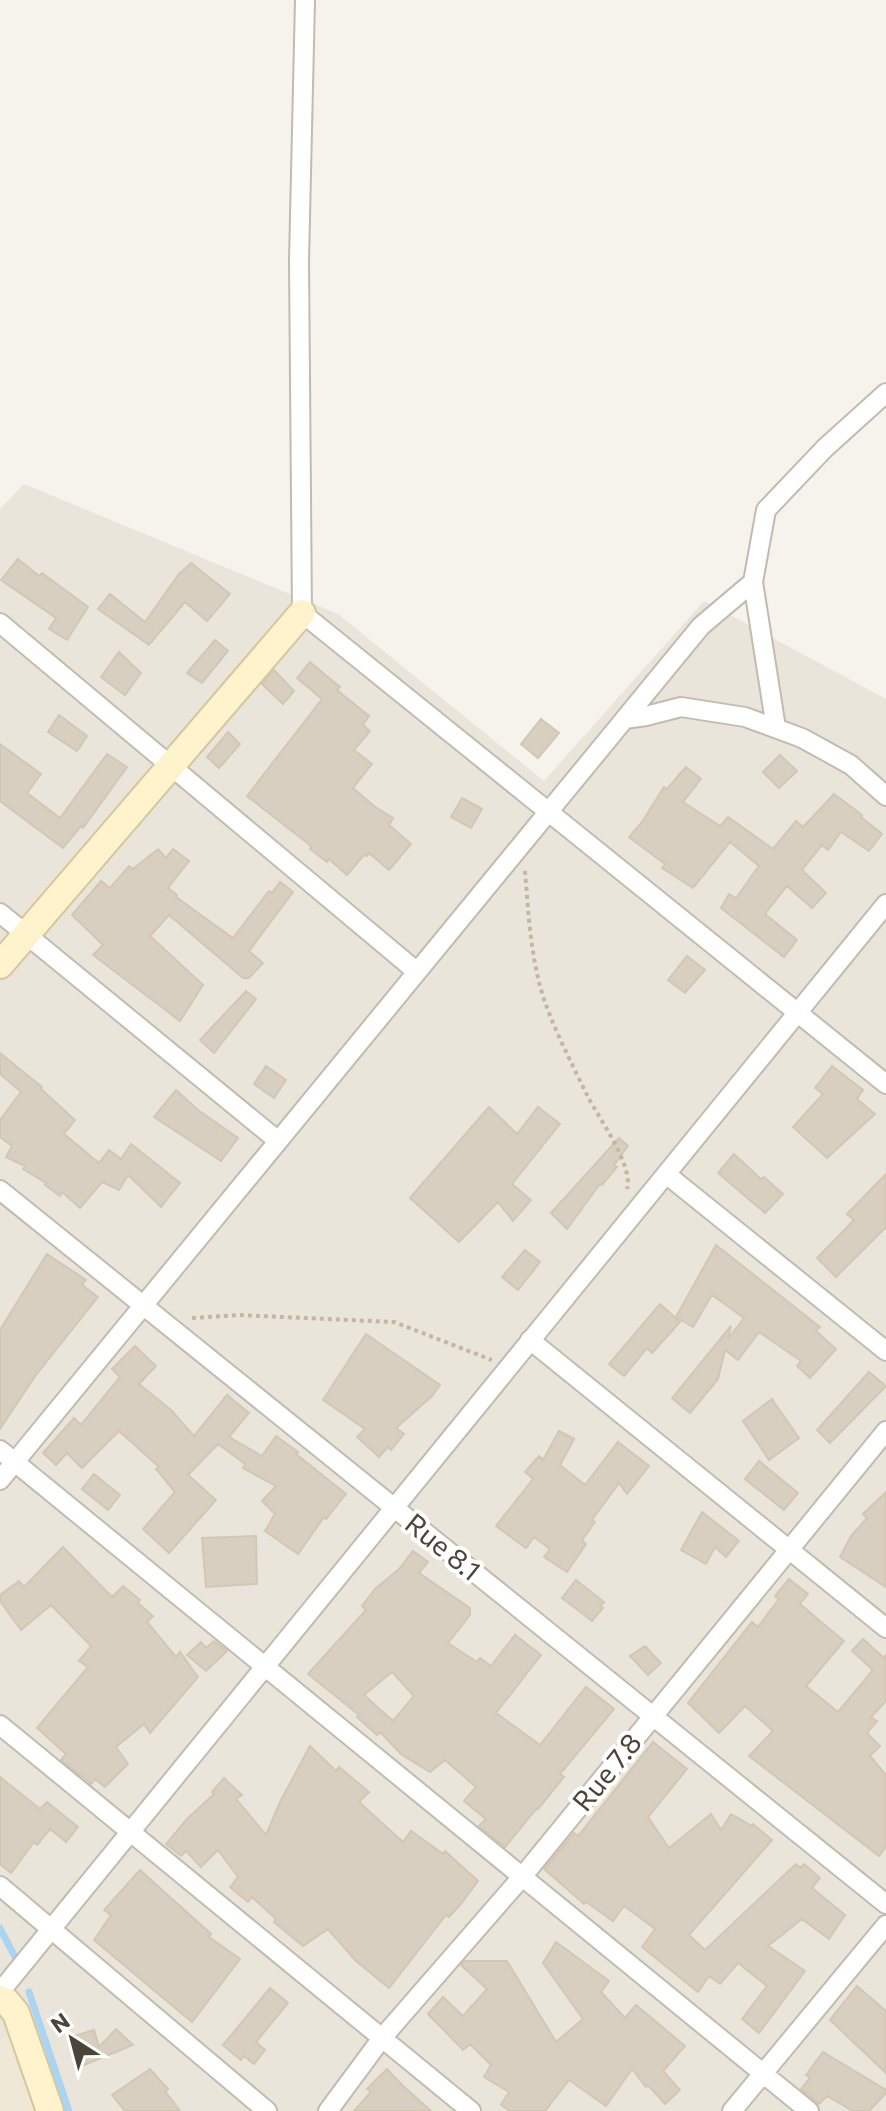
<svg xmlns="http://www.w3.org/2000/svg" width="886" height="2111" viewBox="0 0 886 2111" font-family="Commissioner,sans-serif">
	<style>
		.residential { fill: #eae5da }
		.education { fill: #efe8d6 }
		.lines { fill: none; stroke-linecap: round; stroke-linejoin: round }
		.stream { stroke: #a9d4f2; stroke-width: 7 }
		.building { fill: #d8cfc1; stroke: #d3c7b4; stroke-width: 2; fill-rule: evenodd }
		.street-casing { stroke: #c2bbae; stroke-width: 22 }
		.secondary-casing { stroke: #d6c79b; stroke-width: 30 }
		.path { stroke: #c4b79f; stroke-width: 4; stroke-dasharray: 4 4; stroke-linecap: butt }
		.street { stroke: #fff; stroke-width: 18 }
		.secondary { stroke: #fff3cd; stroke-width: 26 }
		.labels { text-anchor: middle; stroke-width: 8; stroke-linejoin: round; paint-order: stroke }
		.street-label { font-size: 28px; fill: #4b4439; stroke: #fff }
	</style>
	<rect width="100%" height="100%" fill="#f6f3ec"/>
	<path class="residential" d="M24 484 338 614 544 781 704 601 886 699V2111H0V509Z"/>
	<path class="education" d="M11 2029 35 2111H0V2043Z"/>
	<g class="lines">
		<path class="stream" d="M0 1928 16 1959
			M29 1992 69 2111"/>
	</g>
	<path class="building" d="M18 559 39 576 42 573 88 607 67 640 49 629 56 618 1 580Z
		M191 563 230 594 207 621 185 602 149 645 98 609 110 594 145 622 179 574Z
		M215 640 228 651 202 683 187 673Z
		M119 652 141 673 125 695 101 677Z
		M310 662 340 687 337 690 369 716 363 725 370 731 354 750 372 764 353 788 374 806 393 818 389 825 411 844 389 870 369 853 367 856 364 855 347 875 329 859 327 862 310 849 311 846 247 796 322 699 297 678Z
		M274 670 294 691 283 704 262 684Z
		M59 715 87 736 77 751 48 732Z
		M541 719 559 733 538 758 521 744Z
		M228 732 240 744 219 768 207 757Z
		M0 744 41 774 27 793 60 818 107 754 127 767 83 828 81 826 63 848 0 801Z
		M780 755 797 771 779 788 763 772Z
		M686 767 701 779 683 802 720 826 728 817 773 849 796 821 803 827 834 794 862 815 861 817 882 834 869 851 841 832 828 850 822 845 802 870 826 893 812 908 787 886 765 914 797 940 784 957 721 908 729 894 736 898 759 866 730 842 693 888 662 868 665 864 629 837 642 822 664 787 667 789Z
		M462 798 482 809 471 828 451 817Z
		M158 849 166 858 173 849 189 861 168 888 177 895 176 897 233 938 269 891 272 893 280 882 293 892 249 951 263 963 249 978H243L169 915 150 936 203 985 180 1021 93 955 103 945 72 915 101 881 110 888 129 866 133 869Z
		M687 956 705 970 685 993 668 980Z
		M246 991 256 999 214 1053 200 1040Z
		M0 1053 42 1087 41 1089 75 1120 64 1134 99 1163 109 1150 121 1159 131 1144 180 1183 161 1207 128 1175 119 1190 102 1182 80 1208 62 1192 60 1196 45 1185 46 1183 23 1169 25 1166 6 1157 12 1146 0 1137V1120L21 1092 0 1074Z
		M266 1066 286 1080 274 1098 254 1084Z
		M832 1066 863 1090 857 1099 875 1114 827 1158 793 1127 823 1094 815 1088Z
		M176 1090 198 1110 238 1138 221 1161 154 1117Z
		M489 1107 517 1134 538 1107 560 1124 512 1184 531 1200 513 1221 498 1202 459 1242 410 1198Z
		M619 1138 628 1146 614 1165 617 1167 602 1185 600 1184 567 1229 551 1213Z
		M734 1154 761 1179 764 1177 783 1194 765 1213 718 1173Z
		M886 1174V1227L836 1277 817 1258 854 1220 847 1214Z
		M716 1245 820 1327 816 1331 836 1349 810 1378 797 1366 801 1361 759 1332 738 1360 725 1350 718 1379 690 1413 672 1398 731 1326 728 1339 744 1318 712 1295 693 1327 676 1317Z
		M525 1250 540 1262 518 1290 502 1277Z
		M47 1254 86 1280 82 1285 98 1297 36 1375 0 1429V1330Z
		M660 1304 680 1322 652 1353 647 1348 624 1376 609 1364Z
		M366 1334 440 1385 432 1396 396 1428 404 1434 391 1450 388 1447 379 1457 357 1437 365 1429 323 1400Z
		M135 1346 156 1366 139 1384 171 1410 194 1436 227 1395 249 1413 229 1437 262 1456 276 1436 298 1452 296 1454 346 1494 326 1519 324 1517 298 1554 265 1531 275 1514 262 1501 276 1486 243 1468 245 1464 218 1444 188 1475 216 1500 169 1553 143 1529 175 1492 156 1469 159 1467 119 1431 82 1468 67 1453 56 1465 43 1453 74 1418 81 1425 120 1377 112 1369Z
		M869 1372 886 1386 830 1443 817 1430Z
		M772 1399 799 1438 769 1460 743 1421Z
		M559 1431 574 1439 560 1465 585 1485 618 1442 649 1466 627 1494 619 1483 592 1520 595 1522 582 1540 586 1544 567 1572 544 1557 550 1549 534 1537 526 1548 496 1526 533 1479 525 1472 539 1456 543 1460Z
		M759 1461 798 1493 784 1510 745 1479Z
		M94 1474 120 1495 108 1510 82 1489Z
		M886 1492V1587L840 1557 851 1536 867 1518 863 1514Z
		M702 1512 739 1541 726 1557 715 1547 706 1564 681 1550Z
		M256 1536 257 1584 206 1587 202 1538Z
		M63 1547 112 1597 123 1586 140 1600 138 1603 153 1616 147 1622 176 1657 180 1652 198 1677 150 1733 144 1724 116 1747 128 1764 105 1787 95 1779 91 1784 61 1760 66 1754 37 1728 88 1667 79 1661 91 1646 51 1605 21 1630 0 1601V1595L19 1581 24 1587Z
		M413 1551 428 1562 419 1573 470 1608V1615L448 1643 477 1662 480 1658 491 1666 515 1635 541 1655 496 1713 540 1745 586 1687 614 1709 560 1774 564 1777 538 1809 537 1808 505 1847 479 1826 486 1819 464 1801 476 1787 445 1760 430 1772 402 1755 380 1732 377 1735 357 1717 359 1715 308 1674 366 1610 362 1606 375 1589 399 1569ZM392 1672 414 1696 393 1721 364 1695Z
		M789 1579 808 1594 800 1604 844 1641 806 1686 838 1712 873 1670 852 1651 863 1639 884 1658 886 1655V1701L871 1717 877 1721 867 1733 880 1746 870 1756 886 1775V1846L879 1856 749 1756 773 1731 745 1706 719 1733 688 1703 752 1622 758 1627 779 1599 775 1596Z
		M576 1580 604 1602 600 1606 603 1608 592 1621 562 1598Z
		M214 1641 227 1651 206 1671 187 1655 201 1642 206 1648Z
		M645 1646 661 1663 648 1675 630 1656Z
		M653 1742 687 1769 648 1817 669 1848 711 1814 721 1830 731 1814 752 1826 753 1824 772 1840 689 1935 705 1950 796 1864 800 1868 804 1864 820 1878 812 1888 845 1915 829 1939 802 1919 768 1946 805 1971 759 2033 742 2019 767 1986 738 1963 720 1984 709 1976 698 1992 642 1947 655 1929 624 1906 613 1921 586 1902 584 1904 544 1869 574 1833 578 1836Z
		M310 1746 336 1771 339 1767 369 1792 359 1802 403 1842 411 1831 443 1854 445 1851 478 1881 460 1905 449 1917 446 1915 389 1988 356 1961 328 1929 303 1946 274 1922 276 1919 252 1897 248 1902 230 1887 238 1877 218 1850 201 1867 186 1851 181 1856 166 1844 187 1819 214 1794 212 1792 224 1778 242 1795 236 1799 266 1835 280 1802Z
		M0 1777 40 1809 47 1802 78 1827 66 1842 50 1829 37 1845 34 1842 11 1873 0 1864Z
		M140 1870 211 1934 209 1937 240 1959 192 2022 94 1940 111 1915 104 1910Z
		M556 1942 609 1981 601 1992 625 2018 636 2005 685 2046 663 2071 680 2090 665 2104 648 2085 646 2087 632 2069 606 2106 569 2080 545 2111H510L501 2105 509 2092 484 2077 491 2065 470 2044 463 2050 428 2014 443 1997 463 2016 487 1989 461 1965 465 1961H507L556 2042 583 2019 543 1963Z
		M857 1986 886 2011V2073L830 2020Z
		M270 1988 288 2003 256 2042 265 2050 254 2064 244 2056 241 2060 223 2045Z
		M116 2029 133 2045 82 2066 74 2036 94 2030 99 2047Z
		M823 2052 886 2090V2093L869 2111H853L827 2096 819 2104 801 2089 810 2078 806 2075Z
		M150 2069 168 2089 165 2091 180 2111H125L112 2095Z
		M387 2069 402 2085 431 2111H354L371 2092 367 2089Z"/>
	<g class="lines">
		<defs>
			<path id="street" d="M305 0 299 261 302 613 886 1084
				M0 623 416 971
				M625 719 646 716 681 707 745 717 802 738 851 765 886 796
				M776 728 753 582 766 510 825 448 886 393
				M0 913 277 1140
				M666 1174 886 1351
				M0 1190 886 1904
				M530 1340 886 1628
				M0 1450 809 2111
				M0 1480 701 626 753 582
				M0 1725 471 2111
				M0 1886 267 2111
				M0 1992 886 904
				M328 2111 382 2038 522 1877 886 1431
				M732 2111 886 1925"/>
			<path id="secondary" d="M0 965 302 613
				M0 1999 7 2002 16 2013 50 2111"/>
		</defs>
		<use href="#street" class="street-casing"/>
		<use href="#secondary" class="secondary-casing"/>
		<path class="path" d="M525 871C528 908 530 946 539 982 547 1016 571 1062 587 1095 598 1117 634 1166 627 1189
			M192 1318 238 1315 394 1322 492 1360"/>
		<use href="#street" class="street"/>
		<use href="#secondary" class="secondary"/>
	</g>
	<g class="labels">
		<g class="street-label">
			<text transform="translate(443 1547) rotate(39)" y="10">Rue 8.1</text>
			<text transform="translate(607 1772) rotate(-51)" y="10">Rue 7.8</text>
		</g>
	</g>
	<g transform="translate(72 2039) rotate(324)" stroke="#ffffff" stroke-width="6" paint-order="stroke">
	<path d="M0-6L14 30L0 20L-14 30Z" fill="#4b4439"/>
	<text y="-12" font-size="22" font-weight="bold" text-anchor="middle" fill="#4b4439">N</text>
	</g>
</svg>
